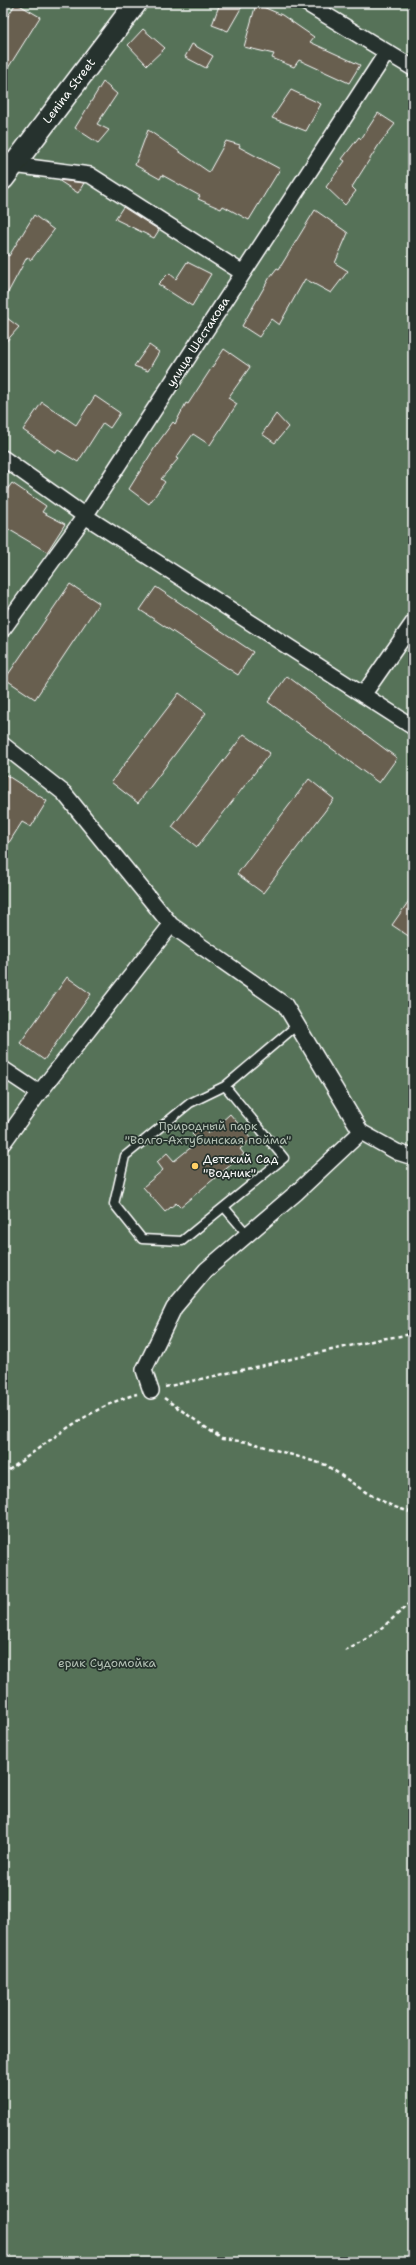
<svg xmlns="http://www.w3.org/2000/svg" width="416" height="2265" viewBox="0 0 416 2265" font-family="'Shantell Sans',sans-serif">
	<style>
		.green { fill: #567258; stroke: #aab8ac }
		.building { fill: #675e50; stroke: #fff }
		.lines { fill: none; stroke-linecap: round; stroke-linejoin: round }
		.lane-casing { stroke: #fff; stroke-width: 11 }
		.street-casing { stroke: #fff; stroke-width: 18 }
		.secondary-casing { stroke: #fff; stroke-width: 24 }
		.path { stroke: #fff; stroke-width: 2.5; stroke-dasharray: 4 3; stroke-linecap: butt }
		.lane { stroke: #26332d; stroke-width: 8 }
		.street { stroke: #26332d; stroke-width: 15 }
		.secondary { stroke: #26332d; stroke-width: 21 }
		.poi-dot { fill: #ffd166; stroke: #26332d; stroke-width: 1.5 }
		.labels { text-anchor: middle; stroke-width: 3.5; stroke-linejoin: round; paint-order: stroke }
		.street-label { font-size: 12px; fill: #fff; stroke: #26332d }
		.park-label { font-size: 12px; fill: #b3c0b4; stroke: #26332d }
		.poi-label { font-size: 12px; fill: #fff; stroke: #26332d; text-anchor: start }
	</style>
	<rect width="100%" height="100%" fill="#3a4038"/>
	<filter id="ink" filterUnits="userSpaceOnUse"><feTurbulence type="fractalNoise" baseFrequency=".025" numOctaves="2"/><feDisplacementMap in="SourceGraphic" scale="8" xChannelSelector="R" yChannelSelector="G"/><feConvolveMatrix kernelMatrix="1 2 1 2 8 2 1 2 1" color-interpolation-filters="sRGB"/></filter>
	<g filter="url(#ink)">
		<path class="green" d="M3 3H413V2262H3Z"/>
		<path class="building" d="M16 3 40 17 3 76V24Z
			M220 3H244L228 31 212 25Z
			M256 4 282 15 314 37 310 42 360 65 349 83 299 60 294 67 272 58 274 54 244 47Z
			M143 29 165 48 147 65 128 45Z
			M192 44 213 56 206 68 185 57Z
			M103 82 117 94 97 124 109 130 98 143 75 128Z
			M291 90 321 104 306 131 272 118Z
			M378 113 395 124 380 143 352 187 356 191 345 205 326 187 345 161 342 159 359 137 361 139Z
			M148 130 209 172 226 141 240 145 239 147 280 169 249 220 223 206 221 209 198 199 200 196 162 175 160 179 135 165Z
			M58 180 84 183 78 193Z
			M123 207 159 230 154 238 115 219Z
			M315 210 348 233 335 263 348 271 331 293 305 279 279 325 271 319 259 337 242 326 270 277 277 268 279 269Z
			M34 215 54 230 31 260 27 257 3 302V252L9 256Z
			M187 262 211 274 192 306 158 284 169 273 176 279Z
			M3 315 19 327 3 345Z
			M149 345 159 352 148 371 134 366Z
			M224 349 250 367 228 398 237 404 210 445 193 434 176 458 178 459 161 479 165 482 149 504 129 489 157 444 173 422 175 424 186 403 188 404Z
			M95 396 120 413 110 428 103 423 78 462 58 450 56 453 23 430 42 402 76 425Z
			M276 414 288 427 275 443 262 434Z
			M12 483 46 506 42 512 65 524 47 552 3 526V495Z
			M70 584 99 603 35 699 5 679Z
			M156 587 253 652 238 675 140 610Z
			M287 676 397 758 379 783 268 702Z
			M179 693 206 713 138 803 111 782Z
			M244 734 270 753 197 847 172 827Z
			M3 773 47 801 31 827 22 822 3 852Z
			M309 779 334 799 263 893 237 874Z
			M413 895V939L392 925Z
			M67 977 91 994 44 1060 20 1043Z
			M230 1114 251 1139 240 1149 244 1154 180 1207 176 1203 165 1212 143 1187 163 1170 157 1162 167 1153 174 1161 199 1141 192 1134 202 1125 209 1133Z"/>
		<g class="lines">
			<defs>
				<path id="lane" d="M225 1086 190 1103 125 1156 114 1204 142 1239 182 1241 284 1158 225 1086 296 1026
					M224 1207 247 1234"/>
				<path id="street" d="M306 3 413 68
					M3 159 13 165 90 175 243 273
					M3 458 85 516 413 727
					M3 629 85 516 387 52
					M363 695 413 623
					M3 745 64 793 171 925 285 1005 361 1132 397 1152 413 1157
					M3 1069 39 1093
					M3 1143 39 1093 171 925
					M151 1391 144 1370 174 1308 206 1270 296 1193 361 1132"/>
				<path id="secondary" d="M3 179 136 3"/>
			</defs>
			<use href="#lane" class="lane-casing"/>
			<use href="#street" class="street-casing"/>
			<use href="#secondary" class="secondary-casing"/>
			<path class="path" d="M165 1387 381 1339 413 1334
				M164 1398 222 1439 249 1442 326 1465 367 1493 392 1506 413 1513
				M3 1474C45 1445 87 1408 137 1394
				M345 1651C371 1638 393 1620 413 1599"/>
			<use href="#lane" class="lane"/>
			<use href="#street" class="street"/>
			<use href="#secondary" class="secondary"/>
		</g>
	</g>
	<circle class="poi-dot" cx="195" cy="1166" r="4"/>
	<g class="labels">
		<g class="street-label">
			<text transform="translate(69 91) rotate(-53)" y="4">Lenina Street</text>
			<text transform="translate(198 342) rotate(-57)" y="4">улица Шестакова</text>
		</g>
		<g class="park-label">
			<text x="208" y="1130">Природный парк<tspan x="208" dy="14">"Волго-Ахтубинская пойма"</tspan></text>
			<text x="107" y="1667">ерик Судомойка</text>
		</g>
		<g class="poi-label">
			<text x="203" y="1163">Детский Сад<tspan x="203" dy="14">"Водник"</tspan></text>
		</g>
	</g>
	<rect width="416" height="2265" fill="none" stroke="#26332d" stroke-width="16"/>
	<rect x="8" y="8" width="400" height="2249" fill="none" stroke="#fff" stroke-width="1.5" filter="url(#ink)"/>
</svg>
